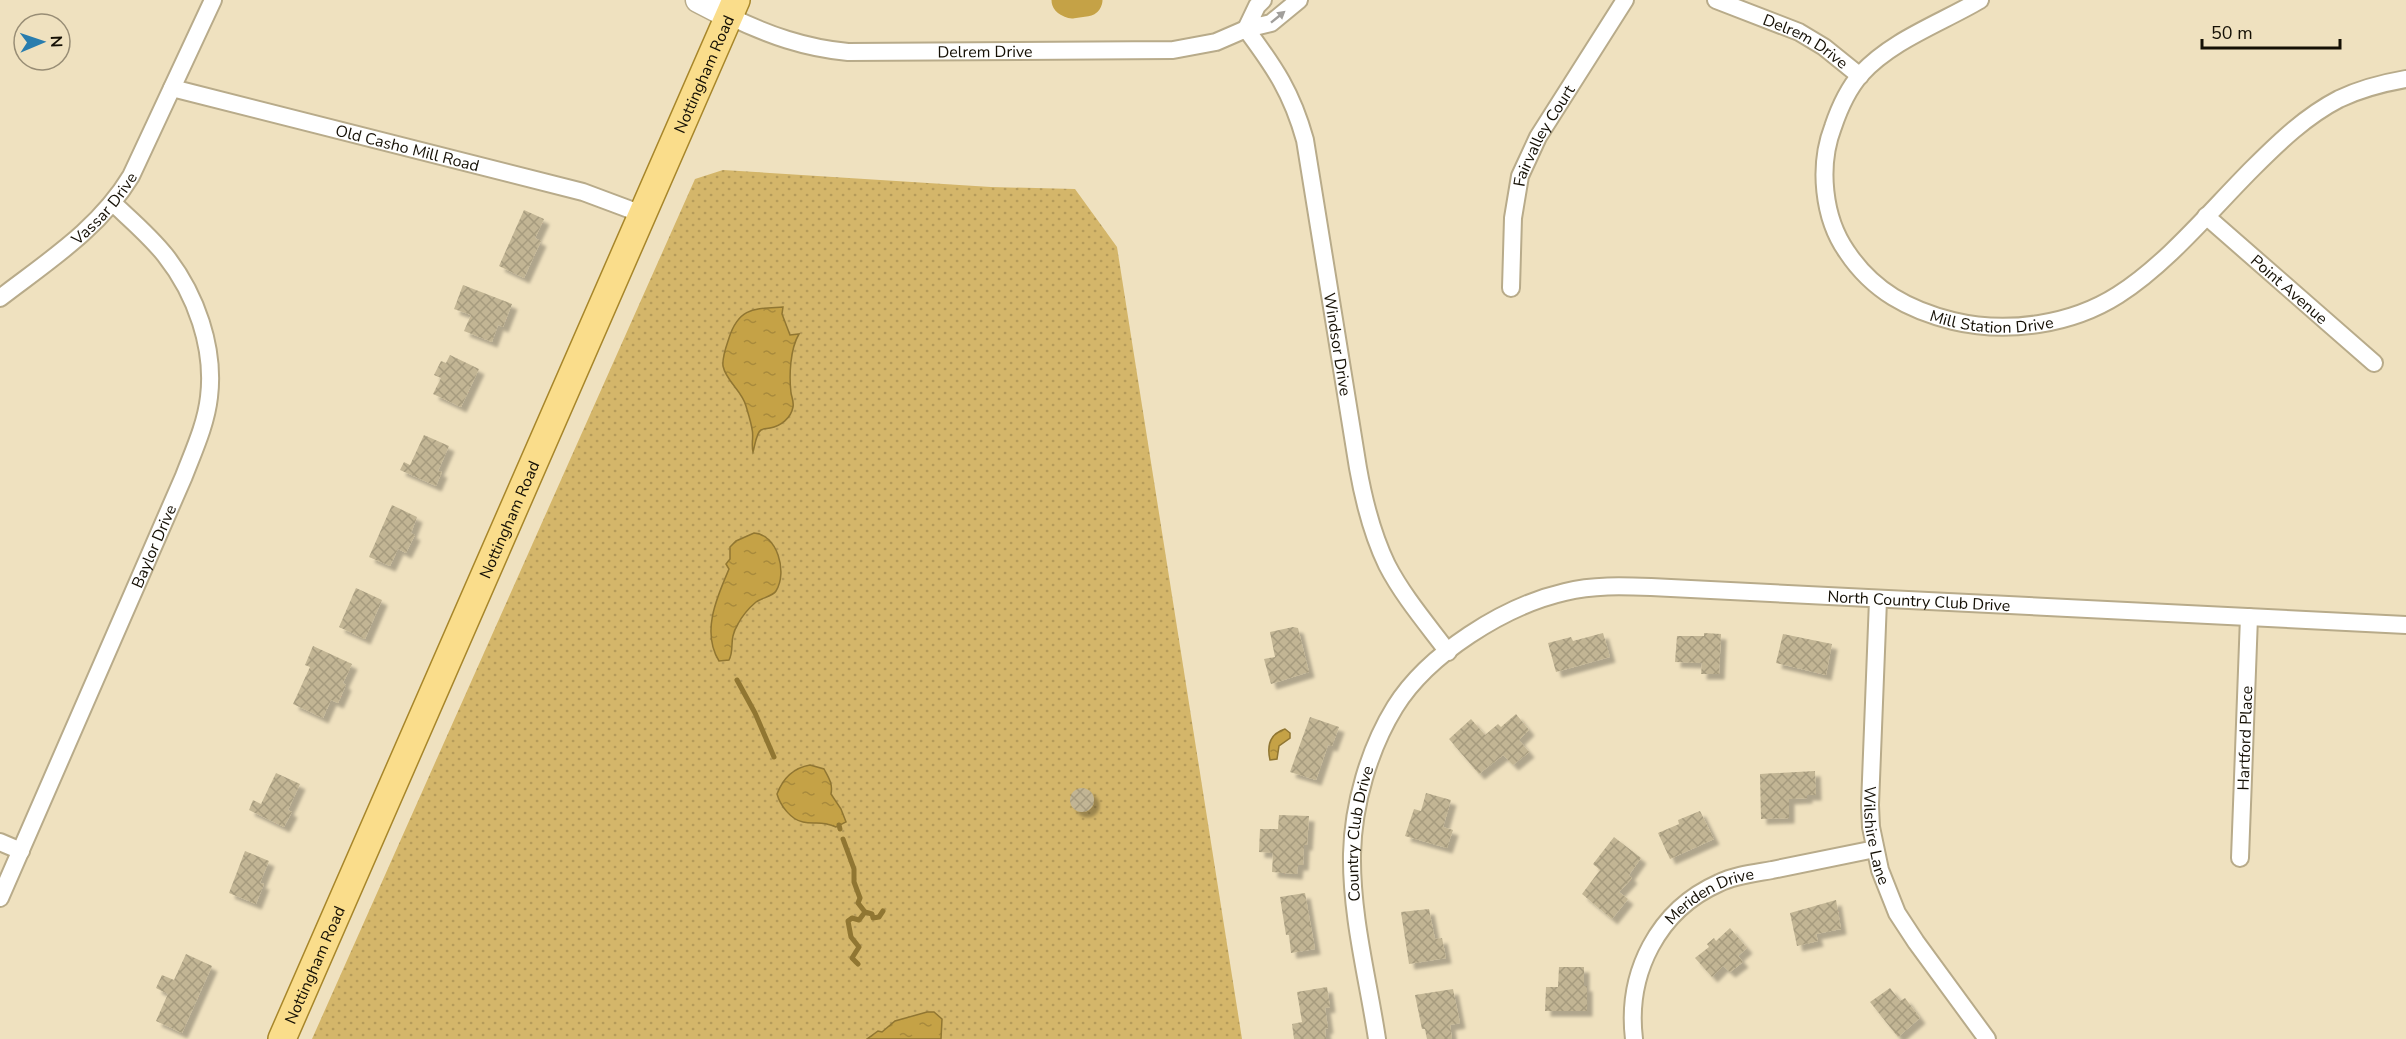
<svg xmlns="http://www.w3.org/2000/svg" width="2406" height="1039" viewBox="0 0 2406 1039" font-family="'Nunito Sans',sans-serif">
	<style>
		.grass { fill: url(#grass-dots) }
		.water { fill: url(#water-ripples); stroke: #907632; stroke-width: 1.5 }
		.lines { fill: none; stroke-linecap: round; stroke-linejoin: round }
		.stream { stroke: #907632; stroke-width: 5 }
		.river { stroke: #c5a246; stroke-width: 33 }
		.building { fill: url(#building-cross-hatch); filter: url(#shadow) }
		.street-casing { stroke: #b8ab8a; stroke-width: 20 }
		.secondary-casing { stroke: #b8ab8a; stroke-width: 27 }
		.primary-casing { stroke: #a7862a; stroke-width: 30 }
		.street { stroke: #fff; stroke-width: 16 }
		.secondary { stroke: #fff; stroke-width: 24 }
		.primary { stroke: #fadd8b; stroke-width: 27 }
		.oneway { fill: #a19f9b }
		.labels { text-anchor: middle; stroke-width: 4.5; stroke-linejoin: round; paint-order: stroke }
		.street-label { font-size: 16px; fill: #151005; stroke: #efe1bf }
	</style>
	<defs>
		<pattern id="grass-dots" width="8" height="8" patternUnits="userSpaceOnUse" patternTransform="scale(1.5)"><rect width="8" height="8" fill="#d4b66a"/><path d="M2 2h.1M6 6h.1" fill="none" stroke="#b59b5a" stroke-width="1.8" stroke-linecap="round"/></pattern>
		<pattern id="water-ripples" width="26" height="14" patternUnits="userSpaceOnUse" patternTransform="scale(1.5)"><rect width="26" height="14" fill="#c5a246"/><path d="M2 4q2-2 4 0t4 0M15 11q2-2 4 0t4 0" fill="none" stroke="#a88a3c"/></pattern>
		<pattern id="building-cross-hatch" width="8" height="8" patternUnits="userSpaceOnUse" patternTransform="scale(1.5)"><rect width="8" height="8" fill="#c2b594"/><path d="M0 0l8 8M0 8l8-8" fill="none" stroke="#a69b7e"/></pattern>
		<filter id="shadow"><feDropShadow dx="5.5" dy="5.5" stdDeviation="1.5" flood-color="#0004"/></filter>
	</defs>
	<rect width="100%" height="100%" fill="#efe1bf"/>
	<path class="grass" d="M723 170 991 187 1075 189 1117 247 1242 1039H312L695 179Z"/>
	<path class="water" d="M783 307 782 314 790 335 799 334C790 349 789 376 791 393 792 398 794 402 793 407 791 418 781 426 770 428 767 429 765 428 761 430 756 433 755 446 753 452 751 444 754 436 752 429 751 422 748 413 746 406 742 391 726 381 723 366 722 357 726 347 729 338 739 307 754 309 783 307Z
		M754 533C777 534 788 572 776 591 773 596 762 598 756 602 749 608 742 616 738 624 728 640 735 649 729 660L719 661C701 632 717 597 729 569L726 564 730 559V547L736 541Z
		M1285 729 1290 733V738L1279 746 1277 759 1270 760C1267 747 1269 734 1285 729Z
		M810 765 824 769C829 778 833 784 831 794L841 809 846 822 836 827C820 820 815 825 803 822 791 820 780 805 777 794 783 778 793 768 810 765Z
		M927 1012H934L942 1019 941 1039H867L878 1031 882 1032 895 1021Z"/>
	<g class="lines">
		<path class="stream" d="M737 680 755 713 774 757
			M839 825 840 829
			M843 839 854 869V882L860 898 858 903 865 912 872 914 873 918 879 917 883 911
			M858 964 852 958 859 947 851 937 848 921 852 918 859 920 865 912"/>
		<path class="river" d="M1068 0 1072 2 1086 0"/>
	</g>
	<path class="building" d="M524 210 544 219 535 238 541 241 524 278 499 266Z
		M463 285 512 304 503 327 498 325 492 342 464 331 471 315 454 309Z
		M450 355 479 369 461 407 433 394 441 378 434 375 441 361 446 363Z
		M424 435 449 446 438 471 442 472 436 486 400 470 404 462 410 465Z
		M392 505 417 517 411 533 415 535 406 553 398 549 390 566 369 557Z
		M356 588 382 600 365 639 339 627Z
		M1293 627 1298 628 1309 672 1271 684 1264 659 1275 657 1270 632Z
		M1603 633 1610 657 1556 672 1548 643 1571 637 1573 641Z
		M1704 633 1721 634 1719 674H1701L1702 663 1675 662 1677 636H1704Z
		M1783 634 1832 644 1826 675 1776 663Z
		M313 646 352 664 343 683 346 685 338 703 331 700 323 718 293 704 310 667 305 665Z
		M1516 714 1529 730 1519 740 1529 752 1513 765 1503 755 1479 774 1449 739 1471 719 1485 735 1498 724 1501 727Z
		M1310 717 1339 727 1332 746 1328 745 1316 780 1290 772Z
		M1815 771 1816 795H1807V798L1789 799V818L1761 819 1760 774Z
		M276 773 300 784 288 810 292 812 284 827 249 810 253 800 261 804Z
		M1070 800a12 12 0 1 1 24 0a12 12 0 1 1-24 0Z
		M1426 793 1451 800 1443 827 1453 830 1447 848 1405 836 1414 809 1421 811Z
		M1700 811 1714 839 1670 859 1658 833 1679 824 1678 820Z
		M1279 815 1309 816 1307 845H1304L1303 865H1298L1297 874 1272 872 1273 853 1259 852 1260 829H1278Z
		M1614 837 1641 858 1629 875 1632 878 1619 892 1628 899 1612 919 1582 894 1600 870 1593 864Z
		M245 851 269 861 260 883 264 884 256 904 229 893Z
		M1305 893 1315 949 1291 953 1289 935H1286L1280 897Z
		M1836 900 1841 929 1816 934 1818 941 1797 946 1790 913Z
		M1429 909 1435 939 1442 938 1446 958 1409 964 1401 912Z
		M1730 928 1747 948 1738 956 1743 962 1730 972 1723 966 1712 977 1695 958 1709 947 1707 944 1714 938 1716 941Z
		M186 954 212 966 182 1033 156 1021 168 994 156 988 162 975 174 980Z
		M1559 967H1584V986H1587V1011H1545L1546 987H1558Z
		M1327 987 1330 1007 1325 1008 1328 1028 1325 1029 1326 1039H1294L1292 1024 1302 1022 1297 992Z
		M1890 988 1900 1001 1905 998 1920 1018 1898 1037 1870 1002Z
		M1453 989 1460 1023 1450 1025 1452 1039H1427L1425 1029H1422L1415 995Z"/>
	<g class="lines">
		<defs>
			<g id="street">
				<path d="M1263 0 1257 6 1246 29 1271 23 1299 0"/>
				<path id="s1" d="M1716 0 1799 32 1824 47 1860 76"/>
				<path id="s2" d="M1980 0C1941 23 1892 40 1861 74 1848 89 1839 109 1833 127 1818 166 1823 218 1847 252 1873 291 1909 310 1953 321 2007 334 2071 325 2118 295 2167 264 2212 209 2253 168 2279 142 2306 116 2339 99 2360 89 2383 83 2406 79"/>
				<path id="s3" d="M729 16C768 35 805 48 848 52L1173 50 1216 42 1246 29C1275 68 1292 93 1305 140L1358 468C1364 502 1372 534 1387 565 1403 596 1427 624 1448 652"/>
				<path id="s4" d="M172 88 583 192 642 214"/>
				<path id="s5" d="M2206 216 2374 363"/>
				<path id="s6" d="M1511 288 1513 218 1520 176 1538 137 1625 0"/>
				<path id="s7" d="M0 298C48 261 99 229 131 176L213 0"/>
				<path id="s8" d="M1878 600 1870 805 1871 827 1880 870 1897 913 1916 942 1987 1039"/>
				<path d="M0 842 21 851"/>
				<path id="s9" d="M2240 858 2249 617"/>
				<path id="s10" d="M0 898 184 476C194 450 206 424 209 397 215 348 196 294 165 255 150 236 131 220 113 203"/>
				<path id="s11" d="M1377 1039C1368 979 1351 916 1352 854 1353 805 1369 749 1395 707 1428 654 1504 606 1565 592 1593 585 1622 586 1651 587L2406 625"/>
				<path id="s12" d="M1634 1039C1626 973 1658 910 1719 883 1735 875 1755 873 1772 870 1807 863 1841 856 1875 849"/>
			</g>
			<path id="secondary" d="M698 0 729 16"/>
			<g id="primary">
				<path id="s13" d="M282 1039 736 0"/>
			</g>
		</defs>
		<use href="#street" class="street-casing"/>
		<use href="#secondary" class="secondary-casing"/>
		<use href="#primary" class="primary-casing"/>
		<use href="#street" class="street"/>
		<use href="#secondary" class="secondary"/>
		<use href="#primary" class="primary"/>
	</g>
	<defs><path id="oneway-solid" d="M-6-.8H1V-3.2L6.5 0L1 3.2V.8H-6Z" transform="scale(1.5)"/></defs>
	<use class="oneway" href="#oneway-solid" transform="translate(1278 17) rotate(-39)"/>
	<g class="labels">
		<g class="street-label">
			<text dy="6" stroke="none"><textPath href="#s1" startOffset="99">Delrem Drive</textPath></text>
			<text dy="6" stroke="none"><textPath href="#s3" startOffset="262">Delrem Drive</textPath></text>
			<text dy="6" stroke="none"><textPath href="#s13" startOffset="1053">Nottingham Road</textPath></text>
			<text dy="6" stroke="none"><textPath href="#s6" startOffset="159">Fairvalley Court</textPath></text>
			<text dy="6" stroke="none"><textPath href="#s4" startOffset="243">Old Casho Mill Road</textPath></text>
			<text dy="6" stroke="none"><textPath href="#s7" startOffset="138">Vassar Drive</textPath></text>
			<text dy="6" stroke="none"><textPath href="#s5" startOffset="111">Point Avenue</textPath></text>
			<text dy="6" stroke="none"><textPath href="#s2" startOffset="500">Mill Station Drive</textPath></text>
			<text dy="6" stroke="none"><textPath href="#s3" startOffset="860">Windsor Drive</textPath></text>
			<text dy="6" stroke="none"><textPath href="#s13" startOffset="567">Nottingham Road</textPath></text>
			<text dy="6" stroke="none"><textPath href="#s10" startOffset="384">Baylor Drive</textPath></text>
			<text dy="6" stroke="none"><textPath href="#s11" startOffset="906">North Country Club Drive</textPath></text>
			<text dy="6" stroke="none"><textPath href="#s9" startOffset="120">Hartford Place</textPath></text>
			<text dy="6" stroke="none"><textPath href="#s11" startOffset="208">Country Club Drive</textPath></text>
			<text dy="6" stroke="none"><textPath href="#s8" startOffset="236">Wilshire Lane</textPath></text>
			<text dy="6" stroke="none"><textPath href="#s12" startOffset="176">Meriden Drive</textPath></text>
			<text dy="6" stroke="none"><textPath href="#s13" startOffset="81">Nottingham Road</textPath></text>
		</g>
	</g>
	<g transform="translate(42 42) rotate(88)"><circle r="28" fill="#efe1bf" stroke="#988d75" stroke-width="1.5"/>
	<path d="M0-4.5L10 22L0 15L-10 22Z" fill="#297dae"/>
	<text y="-9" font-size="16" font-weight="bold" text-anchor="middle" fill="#151005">N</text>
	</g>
	<path d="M2202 39v9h138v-9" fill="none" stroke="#151005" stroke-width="3"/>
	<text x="2211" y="39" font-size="18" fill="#151005" stroke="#efe1bf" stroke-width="4.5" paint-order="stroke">50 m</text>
</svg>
